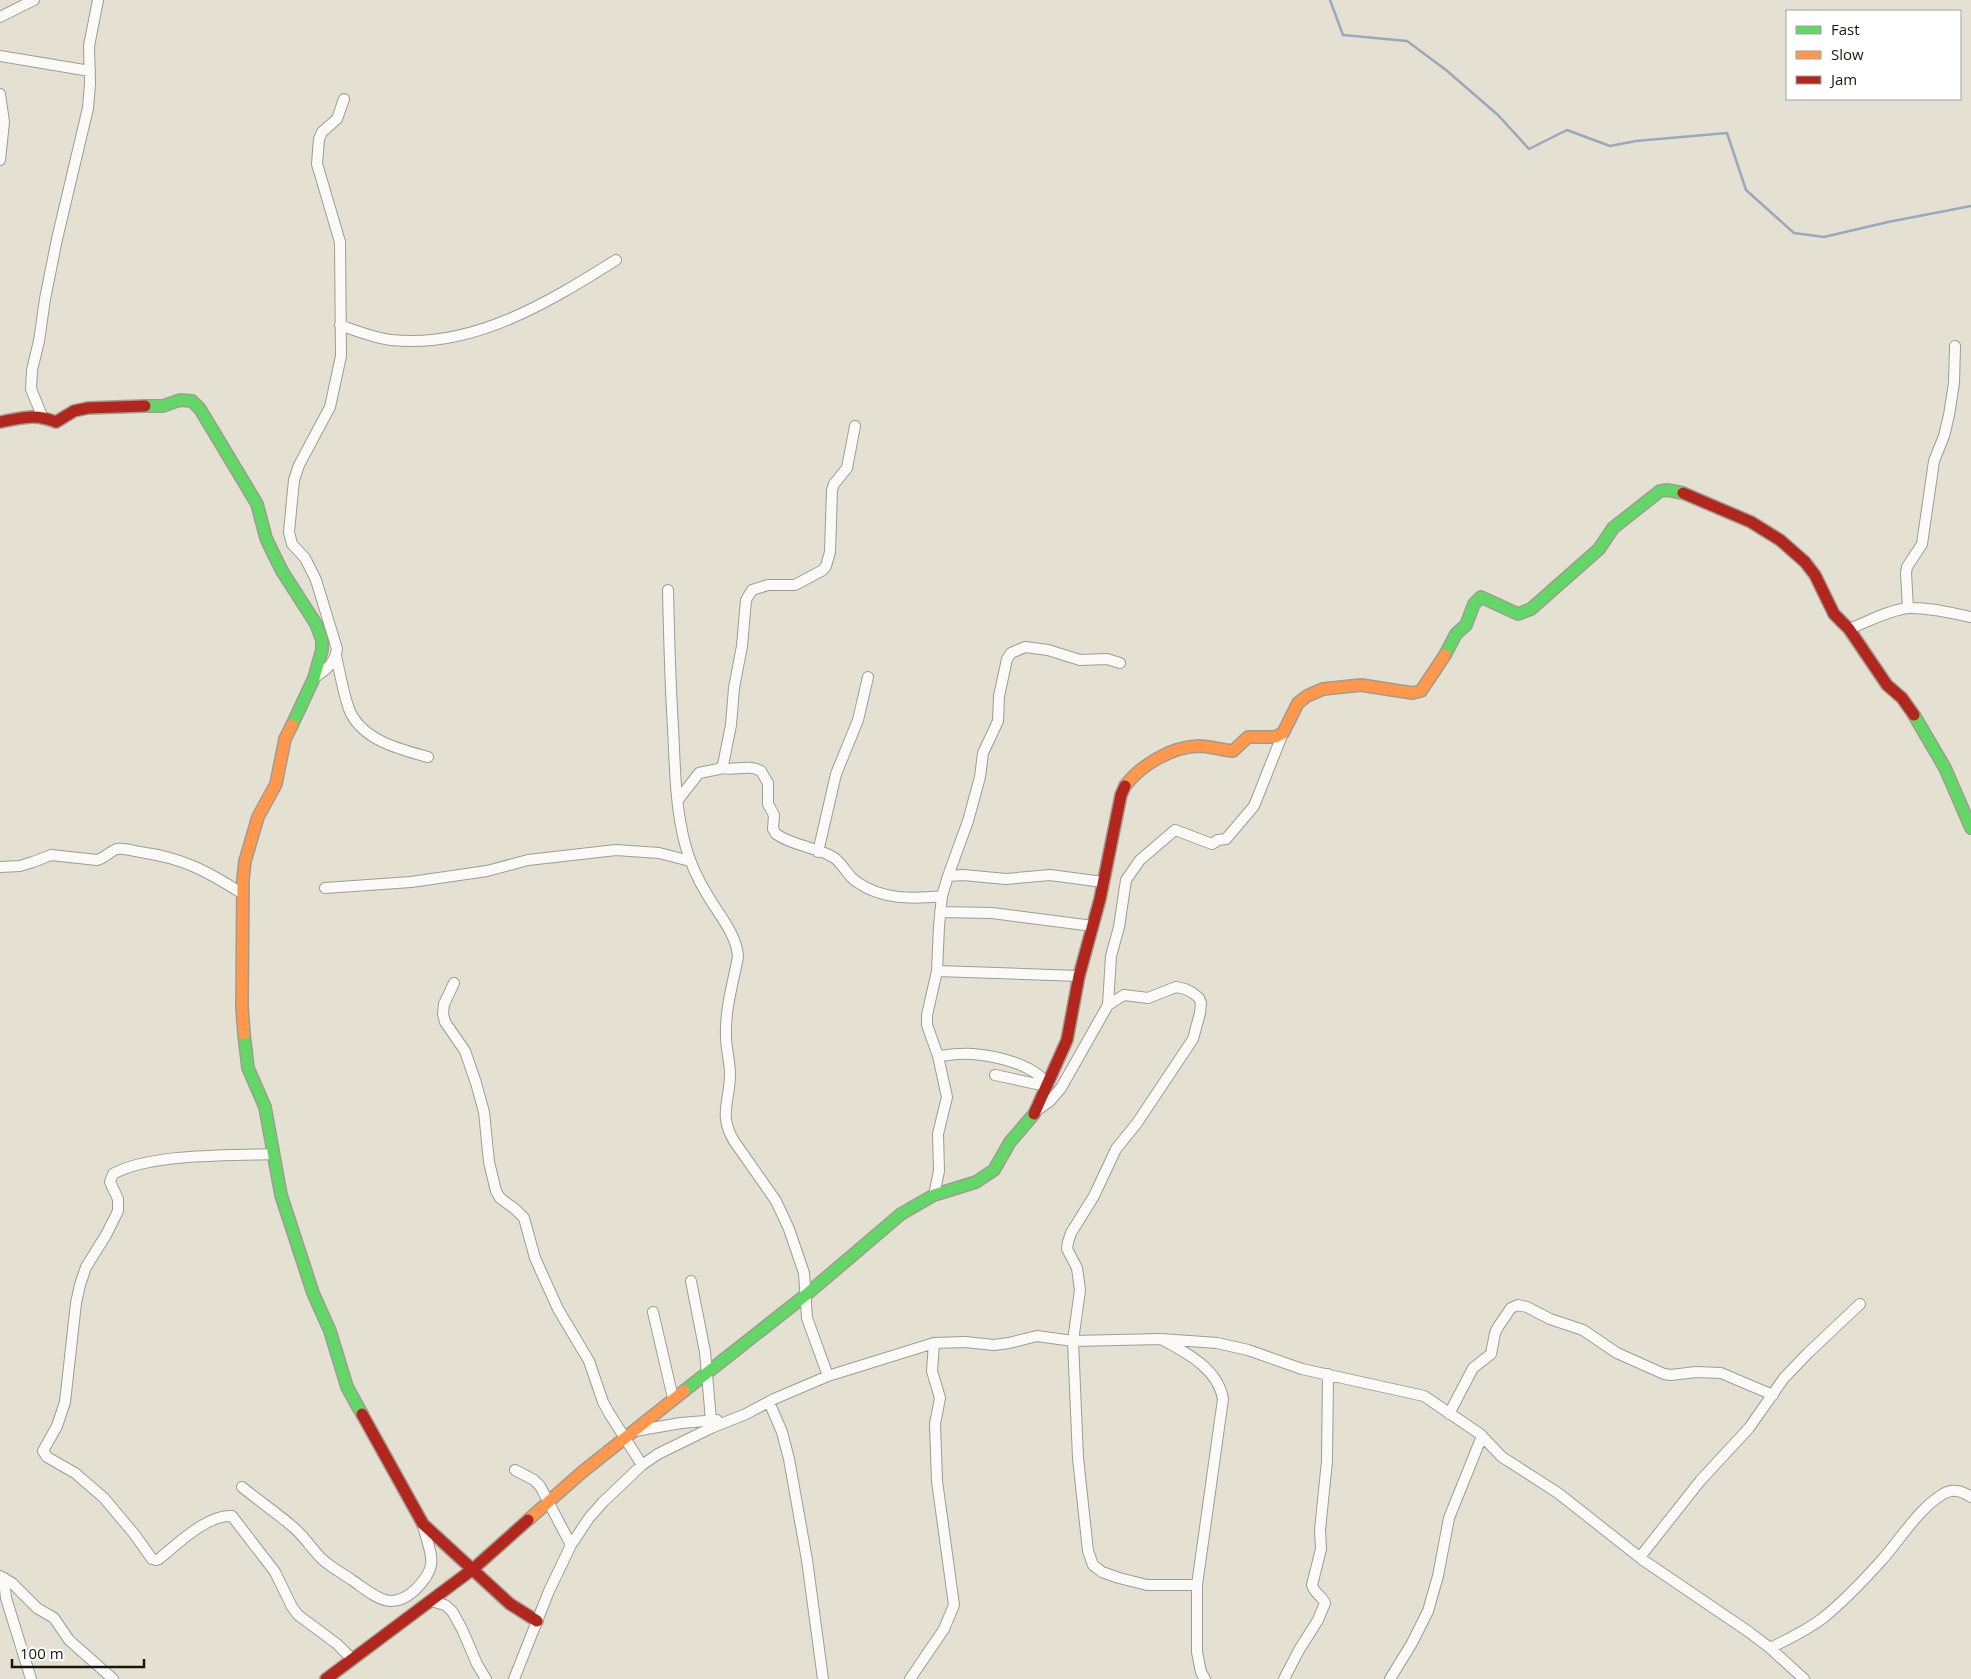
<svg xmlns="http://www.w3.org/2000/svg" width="1971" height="1679" viewBox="0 0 1971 1679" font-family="'Open Sans',sans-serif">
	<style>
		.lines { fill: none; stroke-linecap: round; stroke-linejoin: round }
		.stream { stroke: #99a8bc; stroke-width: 2.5 }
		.street-casing { stroke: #9f9c92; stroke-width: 12 }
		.fast-casing { stroke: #9f9c92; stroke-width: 14 }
		.slow-casing { stroke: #9f9c92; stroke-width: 14 }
		.jam-casing { stroke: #9f9c92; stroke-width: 14 }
		.street { stroke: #fbfaf8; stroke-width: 10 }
		.fast { stroke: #63d668; stroke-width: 11 }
		.slow { stroke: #ff974d; stroke-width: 11 }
		.jam { stroke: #b3261e; stroke-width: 11 }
	</style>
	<rect width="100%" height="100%" fill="#e4e1d3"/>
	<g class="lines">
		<path class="stream" d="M1330 0 1343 35 1407 41 1446 70 1498 115 1529 149 1567 130 1610 146 1636 141 1727 133 1746 190 1794 233 1824 237 1888 222 1971 206"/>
		<defs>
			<path id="street" d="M0 17 34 0
				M0 56 90 71
				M0 94 4 122 0 160
				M340 325C356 331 374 338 391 340 473 349 549 302 616 260
				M42 416 31 389 32 370 39 341 45 299 57 239 88 108 90 84 89 46 98 0
				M668 590C669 636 670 681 673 727 675 766 675 806 685 844 690 863 698 880 708 896 719 915 737 935 738 957 733 983 725 1009 726 1036 726 1049 730 1062 730 1074 730 1101 718 1115 734 1141L776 1201 789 1229 804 1273 807 1318 828 1376
				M1908 608 1906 573 1907 567 1922 544 1934 461 1944 436 1949 415 1954 383 1955 346
				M1849 629C1867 622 1889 610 1908 608 1929 607 1951 613 1971 617
				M336 656C340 673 343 692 349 709 361 740 399 749 428 757
				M314 678C326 670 335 663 337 649L316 580 305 558 292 544 289 532 294 480 299 465 330 407 341 356 340 242 317 164 319 139 322 132 337 119 344 99
				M721 768C735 771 748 764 761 771L768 783V804L774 815 773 829 776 834C793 846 816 847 833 857 843 863 847 876 857 882 882 900 913 899 942 896
				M678 800 699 773 719 769 723 765 731 725 734 688 742 646 746 600 752 590 768 585H795L823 570 826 566 830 552 832 490 834 484 847 468 855 426
				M818 852 836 774 858 720 868 677
				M0 867 20 866 33 862 51 855 97 860C105 858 110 851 117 849 124 848 133 851 140 852 183 858 207 871 243 894
				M948 876 963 875 1006 879 1050 875 1103 882
				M325 888 411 882 487 871 528 860 616 850 659 853 690 861
				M940 912 992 913 1093 926
				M937 971 1079 976
				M454 983 444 1004 443 1014 445 1022 465 1051 476 1083 484 1112 489 1162 496 1191 500 1198 515 1209 524 1218 535 1258 558 1309 589 1361 603 1402 609 1413 642 1465
				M1108 1005 1124 995 1148 998 1176 987 1185 989 1193 993 1199 998 1201 1003 1200 1013 1193 1039 1137 1123 1116 1149 1094 1196 1071 1233 1068 1242 1067 1249 1077 1268 1080 1290 1073 1341 1078 1458 1088 1551 1093 1565 1102 1572 1119 1578 1147 1585H1197
				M938 1056C949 1055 961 1053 973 1054 996 1056 1033 1064 1047 1084
				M995 1075 1046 1086
				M1036 1111 1050 1101 1061 1088 1108 1005 1111 956 1119 927 1126 880 1140 860 1175 830 1212 844 1218 840 1226 839 1254 806 1283 733
				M273 1154C229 1156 151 1153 113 1174L110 1182 118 1199V1211L106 1235 86 1267 80 1285 76 1303 65 1402 57 1426 43 1451 47 1457 75 1473 104 1498 135 1535 152 1559 156 1560 159 1559C177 1544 208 1514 232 1516L275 1572 292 1607 298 1615 337 1644 352 1659
				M934 1195 939 1171 938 1134 947 1097 938 1056 927 1025V1015L937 971 939 926 942 896 948 876 968 821 980 777 983 753 998 721 999 696 1007 659 1011 653 1025 647 1048 650 1080 660 1107 659 1120 663
				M691 1281 705 1352 711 1420
				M653 1312 673 1398
				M1163 1340C1187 1353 1218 1369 1223 1399L1197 1585V1652L1201 1672 1205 1679
				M769 1402 782 1432 789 1459 807 1560 823 1679
				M1449 1414 1473 1368 1491 1354 1495 1333 1498 1327 1511 1308 1518 1305 1527 1307 1550 1319 1583 1330 1617 1353 1664 1374 1671 1375 1696 1372 1721 1373 1773 1395
				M635 1431 681 1423 717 1420
				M515 1470 534 1480 540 1486 571 1545
				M242 1487C259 1501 277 1513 293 1527 304 1536 311 1548 321 1558 330 1567 342 1573 352 1580 374 1595 390 1613 415 1590 441 1564 430 1556 423 1525
				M1640 1557 1700 1481 1749 1428 1784 1378 1808 1353 1860 1304
				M0 1576 12 1583 37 1608 54 1618 69 1640 113 1679
				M4 1578 6 1598 31 1679
				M431 1601 445 1605 452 1611 462 1629 477 1664 486 1679
				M1770 1648C1789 1639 1807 1630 1823 1618 1844 1601 1863 1581 1881 1561 1901 1539 1917 1510 1943 1494 1953 1488 1962 1491 1971 1497
				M514 1679 549 1591 571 1545 589 1518 603 1502 642 1465 658 1454 711 1428 746 1414 774 1399 828 1376 934 1343 965 1342 994 1345 1009 1343 1037 1336 1073 1341 1161 1339 1217 1343 1248 1350 1302 1369 1424 1396 1480 1434 1502 1457 1558 1493 1643 1560 1749 1632 1770 1648 1804 1679
				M910 1679 944 1629 954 1605 937 1481 935 1424 940 1398 932 1371 934 1343
				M1284 1679 1299 1650 1318 1620 1325 1603C1322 1596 1314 1593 1312 1585L1321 1549 1320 1530 1327 1461 1328 1374
				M1390 1679 1412 1643 1428 1611 1438 1576 1449 1518 1482 1436"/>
			<path id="fast" d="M145 406H163L180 400 192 401 200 409 257 504 266 538 273 553 282 571 316 624 322 640V650L314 678 292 725
				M1445 655 1456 634 1466 625 1474 604 1481 597 1518 614 1531 609 1599 549 1613 528 1660 491 1667 490 1683 493
				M1914 715 1945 768 1971 828
				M244 1034 248 1068 265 1107 281 1195 313 1293 330 1331 347 1387 362 1414
				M684 1391 807 1294 901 1214 934 1195 976 1182 994 1170 1010 1142 1034 1114"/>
			<path id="slow" d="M1125 786C1141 765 1171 747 1198 746 1210 746 1221 750 1233 751L1248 737H1275L1283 733 1298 703 1307 696 1323 689 1361 685 1412 693 1421 691 1445 655
				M244 1034 242 1007 243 879 245 861 258 817 276 784 285 739 292 725
				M528 1520 581 1473 684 1391"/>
			<path id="jam" d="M0 422C23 418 34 413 56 422L74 411 88 408 145 406
				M1683 493 1751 522 1780 540 1805 562 1815 575 1834 614 1849 629 1887 685 1902 698 1914 715
				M1034 1114 1067 1040 1079 976 1100 899 1121 795 1125 786
				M362 1414 423 1524 510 1604 537 1621
				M326 1679 473 1569 528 1520"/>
		</defs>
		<use href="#street" class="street-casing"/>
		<use href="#fast" class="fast-casing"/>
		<use href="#slow" class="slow-casing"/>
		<use href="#jam" class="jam-casing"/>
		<use href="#street" class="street"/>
		<use href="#fast" class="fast"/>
		<use href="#slow" class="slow"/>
		<use href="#jam" class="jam"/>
	</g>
	<rect x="1786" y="10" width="175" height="90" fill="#ffffff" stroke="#a3a29e"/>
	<rect x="1796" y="26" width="25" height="8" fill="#63d668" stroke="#a3a29e"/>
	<text x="1831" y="35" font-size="15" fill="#18170d">Fast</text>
	<rect x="1796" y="51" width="25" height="8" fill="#ff974d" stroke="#a3a29e"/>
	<text x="1831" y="60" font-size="15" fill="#18170d">Slow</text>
	<rect x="1796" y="76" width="25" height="8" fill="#b3261e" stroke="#a3a29e"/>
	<text x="1831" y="85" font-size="15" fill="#18170d">Jam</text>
	<path d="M12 1659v8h132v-8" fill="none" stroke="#18170d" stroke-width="2.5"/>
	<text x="20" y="1659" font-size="15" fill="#18170d" stroke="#ffffff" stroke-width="4" paint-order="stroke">100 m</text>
</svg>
